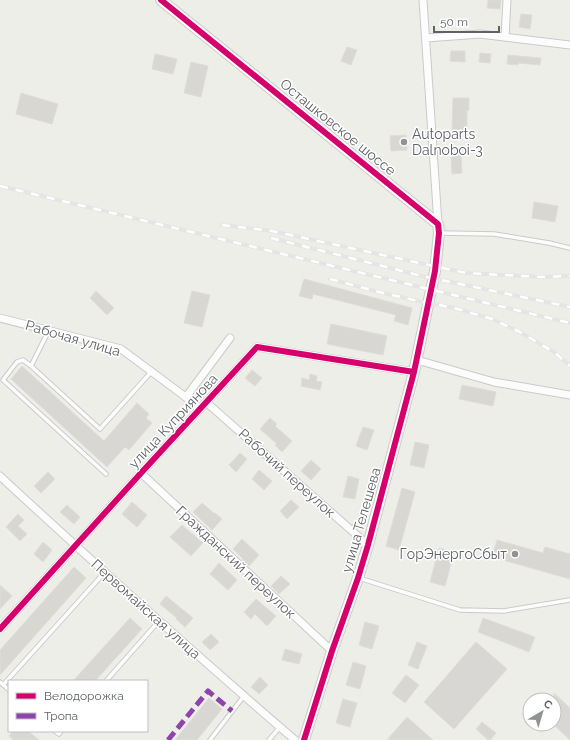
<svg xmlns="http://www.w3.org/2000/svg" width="570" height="740" viewBox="0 0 570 740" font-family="Raleway,sans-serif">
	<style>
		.building { fill: #d8d7d3; stroke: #deddd8 }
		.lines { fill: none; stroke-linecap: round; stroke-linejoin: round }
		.lane-casing { stroke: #cacbc9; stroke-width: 5.5 }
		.street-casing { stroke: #cacbc9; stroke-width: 9 }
		.secondary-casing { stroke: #cbcbca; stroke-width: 12 }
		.lane { stroke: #fcfcfc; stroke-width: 3.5 }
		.street { stroke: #fcfcfc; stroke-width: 7 }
		.secondary { stroke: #fcfcfc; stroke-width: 10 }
		.rail-casing { stroke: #e4e5e4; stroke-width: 4 }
		.rail { stroke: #fff; stroke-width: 2.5; stroke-dasharray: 8; stroke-linecap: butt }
		.quiet { stroke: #8e44ad; stroke-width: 5; stroke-dasharray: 10 5; stroke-linecap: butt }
		.cycleway-casing { stroke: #fff; stroke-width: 8 }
		.cycleway { stroke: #d6006c; stroke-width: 6 }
		.poi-dot { fill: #909294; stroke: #fff; stroke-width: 1.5 }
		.labels { text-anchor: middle; stroke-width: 3; stroke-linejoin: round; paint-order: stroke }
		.street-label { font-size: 14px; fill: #5e6167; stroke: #fff }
		.poi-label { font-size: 14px; fill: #5e6167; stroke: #fff; text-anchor: start }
	</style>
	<rect width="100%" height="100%" fill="#eeeee9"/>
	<path class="building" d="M488 0H501L500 9 487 8Z
		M521 14 532 15 530 29 519 27Z
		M347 47 357 50 351 65 341 61Z
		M451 51H465V62L450 61Z
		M480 53 491 54 490 63 479 62Z
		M155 54 177 59 173 74 152 69Z
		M508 55 541 58 540 65 518 63V65L507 64Z
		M191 62 208 66 201 97 184 93Z
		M21 93 58 104 52 124 16 114Z
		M453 98H469V110H467V132H452Z
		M406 135 407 150 391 151 390 136Z
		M461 154 462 173 452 174 451 155Z
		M534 202 558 206 555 222 532 218Z
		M304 279 412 308 408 325 394 321 396 315 313 294 312 299 299 296Z
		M96 291 114 308 107 315 90 298Z
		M192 291 210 295 202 327 184 323Z
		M331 324 387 336 383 355 327 344Z
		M22 366 104 441 137 403 149 414 146 418 152 423 129 450 125 447 107 467 11 379Z
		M252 370 262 378 255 386 245 378Z
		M310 374 317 376 316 381 322 382 320 390 301 386 302 378 309 380Z
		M462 385 496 392 493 406 459 399Z
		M270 418 277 424 275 426 292 441 282 452 275 445 277 444 260 429Z
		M363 427 374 430 367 450 356 446Z
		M415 442 429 445 424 468 410 465Z
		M240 453 247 459 236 472 229 465Z
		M311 460 321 469 311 480 301 471Z
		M259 470 272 481 264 490 252 479Z
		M48 472 55 479 41 493 34 486Z
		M348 476 359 479 355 499 343 497Z
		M402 488 415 492 399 550 386 546Z
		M291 500 299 507 287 519 280 511Z
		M132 502 147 515 137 527 122 514Z
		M202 503 215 514V513L222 519 212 530 193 512Z
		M67 505 80 517 74 524 60 512Z
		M18 514 24 520 18 526 27 534 20 541 6 527Z
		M182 525 203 543 191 556 170 537Z
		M242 539 259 555 249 566 242 560 243 559 233 549Z
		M497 540 543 553 545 547 570 554V579L492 557Z
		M43 542 52 550 43 562 34 554Z
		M439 548 454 552 445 586 430 582Z
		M219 563 237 580 228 590 210 574Z
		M74 567 86 578 0 675V650Z
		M281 576 290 584 279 594 271 586Z
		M0 585 12 596 0 609Z
		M166 596 193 618 185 627 176 619 177 618 160 604Z
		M256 599 276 616 267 626 255 614 251 619 244 612Z
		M130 618 142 629 95 681H73Z
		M483 618 535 637 529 652 478 632Z
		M365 622 379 626 372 649 359 645Z
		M211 634 219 642 210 650 202 642Z
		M417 642 427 646 418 669 408 665Z
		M476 642 507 669 454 729 424 702Z
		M285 649 302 654 299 664 282 660Z
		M353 662 366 666 360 689 346 685Z
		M406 675 419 685 405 703 392 693Z
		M260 677 268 685 259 694 251 687Z
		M554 693 570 708V740L554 725Z
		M209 698 222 709 197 740H175Z
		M343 699 357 703 350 727 336 723Z
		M407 717 433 740H387Z
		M482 722 496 733 490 740H488L476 729Z
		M13 731H28L39 740H14L9 736Z"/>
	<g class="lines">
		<defs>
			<path id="lane" d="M440 233 494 234 549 243 570 248
				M49 330 31 366 100 429 152 371
				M31 366 23 360 17 362 3 380 106 474
				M359 578 460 610 504 611 570 600
				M106 681 159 621
				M0 682 9 690
				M3 685 105 572
				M55 731 59 734 61 731
				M210 740 244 696
				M269 740 280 727"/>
			<path id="street" d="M423 0 438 224
				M505 37 507 0
				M426 38 480 34 570 45
				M0 318 121 349 183 395 200 409
				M417 360 494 382 570 395
				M186 397 230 338
				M206 402 368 545
				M141 473 332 651
				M0 476C97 566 195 654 295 740
				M0 629 141 473 257 347 414 372"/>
			<path id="secondary" d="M161 0 438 224 439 233 435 271 414 372 368 545 358 578 332 651 304 740"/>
		</defs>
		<use href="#lane" class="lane-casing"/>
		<use href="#street" class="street-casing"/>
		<use href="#secondary" class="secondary-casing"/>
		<use href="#lane" class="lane"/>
		<use href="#street" class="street"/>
		<use href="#secondary" class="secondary"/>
		<defs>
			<path id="rail" d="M0 186 570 323
				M222 225 272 231 466 273 542 277 570 276
				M271 238 422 276 570 307
				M330 279 379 292 418 301 454 308 492 319 518 331 554 352 570 366"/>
		</defs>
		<use href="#rail" class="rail-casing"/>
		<use href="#rail" class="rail"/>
		<path class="quiet" d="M168 740 208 691 232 711"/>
		<defs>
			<path id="cycleway" d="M161 0 438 224 439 233 435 271 414 372 368 545 358 578 332 651 304 740
				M0 629 141 473 257 347 414 372"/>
		</defs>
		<use href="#cycleway" class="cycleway-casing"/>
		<use href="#cycleway" class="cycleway"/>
	</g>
	<g class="poi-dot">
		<circle cx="404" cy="142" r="4"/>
		<circle cx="515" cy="554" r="4"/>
	</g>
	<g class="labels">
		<g class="street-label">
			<text transform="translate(338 127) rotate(39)" y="5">Осташковское шоссе</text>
			<text transform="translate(73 338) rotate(16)" y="5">Рабочая улица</text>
			<text transform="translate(173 421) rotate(-47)" y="5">улица Куприянова</text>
			<text transform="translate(287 473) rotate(42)" y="5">Рабочий переулок</text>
			<text transform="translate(361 520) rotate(-74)" y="5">улица Телешева</text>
			<text transform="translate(236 562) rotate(43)" y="5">Гражданский переулок</text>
			<text transform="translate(146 609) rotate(42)" y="5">Первомайская улица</text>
		</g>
		<g class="poi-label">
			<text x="412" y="139">Autoparts<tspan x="412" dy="16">Dalnoboi-3</tspan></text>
			<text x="507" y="559" text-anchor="end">ГорЭнергоСбыт</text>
		</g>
	</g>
	<rect x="8" y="680" width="140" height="52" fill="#ffffff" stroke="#bfc0c2"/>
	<rect x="16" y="693" width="20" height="6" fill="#d6006c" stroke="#bfc0c2"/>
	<text x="44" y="700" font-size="12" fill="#5e6167">Велодорожка</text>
	<rect x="16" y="713" width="20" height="6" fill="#8e44ad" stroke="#bfc0c2"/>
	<text x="44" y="720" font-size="12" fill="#5e6167">Тропа</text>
	<g transform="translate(542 712) rotate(38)"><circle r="19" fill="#ffffff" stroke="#bfc0c2"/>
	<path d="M0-3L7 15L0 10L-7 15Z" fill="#909294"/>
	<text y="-6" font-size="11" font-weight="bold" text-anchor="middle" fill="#5e6167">С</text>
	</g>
	<path d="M434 26v6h65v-6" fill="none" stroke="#5e6167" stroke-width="2"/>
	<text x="440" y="26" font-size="12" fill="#5e6167" stroke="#ffffff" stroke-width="3" paint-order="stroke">50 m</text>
</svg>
